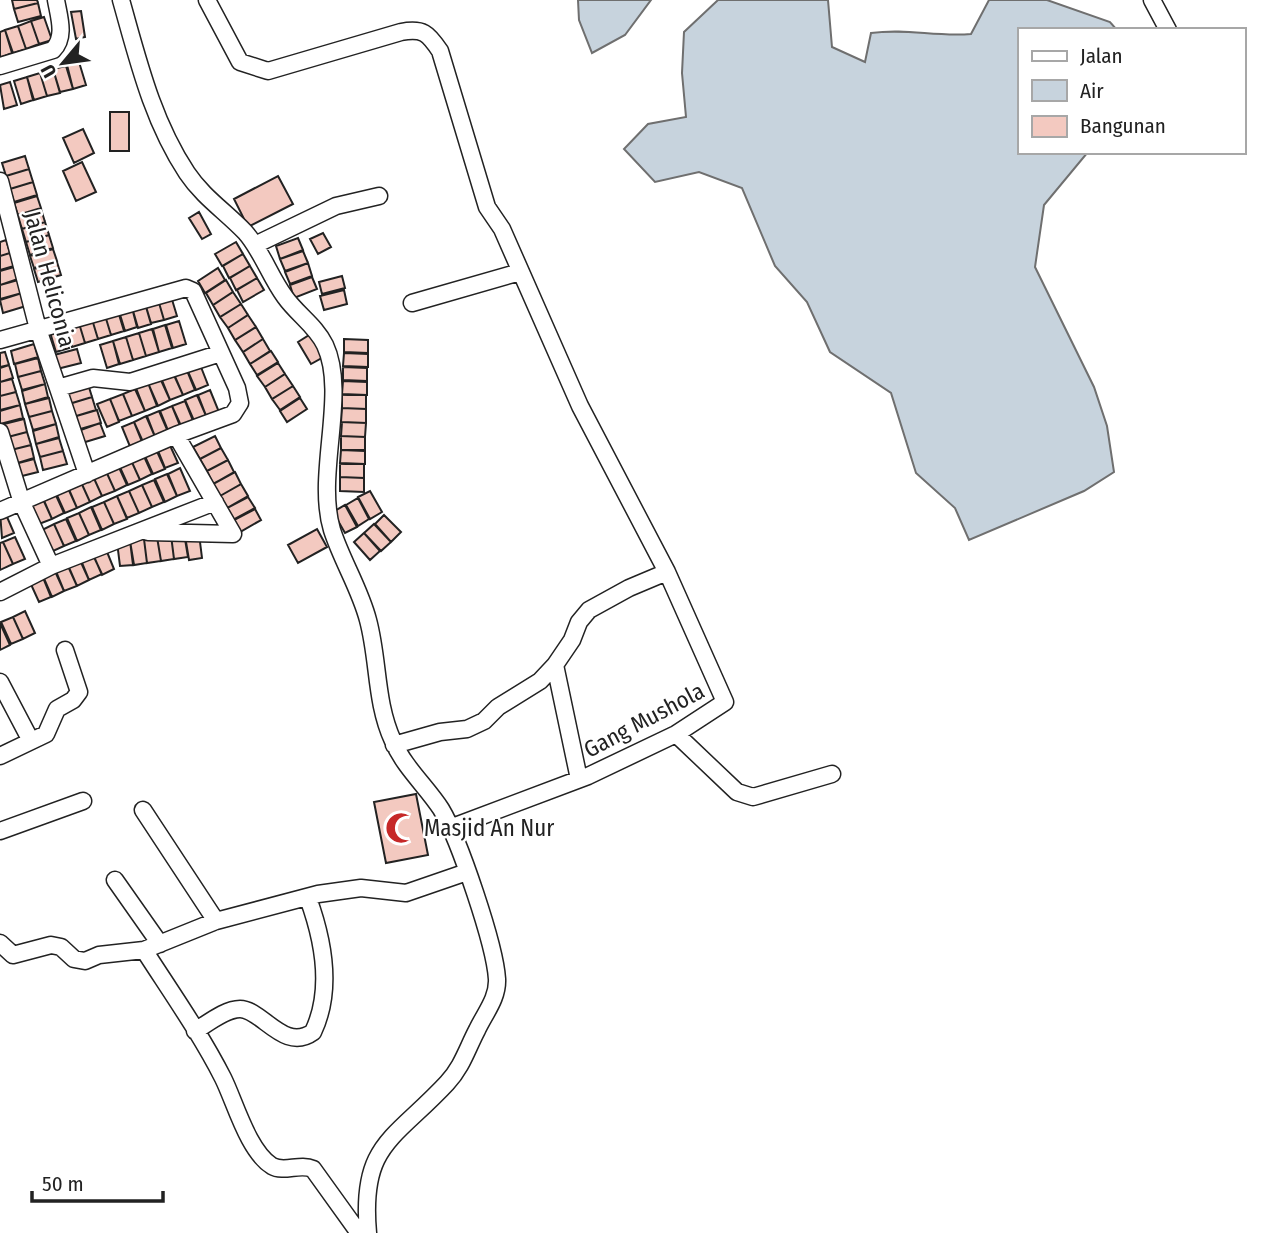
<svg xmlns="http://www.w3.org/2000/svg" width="1273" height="1233" viewBox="0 0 1273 1233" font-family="'Fira Sans Condensed',sans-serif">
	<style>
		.water { fill: #c7d3dd; stroke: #6f6f6f; stroke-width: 2 }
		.building { fill: #f3c9c0; stroke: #222; stroke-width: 2 }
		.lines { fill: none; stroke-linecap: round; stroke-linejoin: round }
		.minor-casing { stroke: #222; stroke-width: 19 }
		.minor { stroke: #fff; stroke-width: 16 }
		.labels { text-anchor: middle; stroke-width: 5; stroke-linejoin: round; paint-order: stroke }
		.street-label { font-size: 23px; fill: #222; stroke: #fff }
		.poi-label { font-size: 23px; fill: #222; stroke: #fff; text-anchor: start }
	</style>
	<rect width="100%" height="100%" fill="#fff"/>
	<path class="water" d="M578 0H651L625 35 592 53 579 20Z
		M718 0H828L832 47 865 62 871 33C908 28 934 37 971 34L989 0H1047L1110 22 1117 30H1019V152H1088L1044 205 1035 267 1094 387 1107 426 1114 472 1084 491 969 540 955 508 916 473 891 393 830 352 807 302 775 266 742 188 699 172 655 182 624 149 648 124 686 117 682 73 684 32Z"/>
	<path class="building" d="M12 0H37L38 3 14 9Z
		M38 3 41 16 18 22 14 9Z
		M81 11 85 37 76 39 71 12Z
		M44 17 52 40 39 44 31 21Z
		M31 21 39 44 26 49 18 26Z
		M18 26 26 49 13 53 5 30Z
		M5 30 12 53 0 58V32Z
		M79 62 86 85 73 89 67 65Z
		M66 66 73 89 60 92 53 69Z
		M53 69 60 93 47 96 40 73Z
		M40 73 47 96 34 100 27 77Z
		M27 77 33 100 21 104 14 81Z
		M10 82 17 105 4 109 0 85Z
		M110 112H129V151H110Z
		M83 129 94 153 74 163 63 138Z
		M25 156 29 169 6 176 2 163Z
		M82 162 96 192 76 201 63 171Z
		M29 169 33 182 10 189 6 176Z
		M278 176 293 204 248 227 234 199Z
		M33 182 37 195 14 202 10 189Z
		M37 196 41 208 18 215 14 203Z
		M41 209 45 222 22 229 18 216Z
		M199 212 211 234 202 239 189 218Z
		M45 222 49 235 26 242 22 229Z
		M323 233 331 247 318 254 310 239Z
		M49 235 53 248 30 255 26 242Z
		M298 238 303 250 280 259 276 246Z
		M6 240 10 253 0 256V242Z
		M236 242 243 254 222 266 215 254Z
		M53 249 57 261 34 268 30 256Z
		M303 251 308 263 285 271 280 259Z
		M10 253 14 266 0 270V256Z
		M243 254 250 266 229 278 223 266Z
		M57 262 61 275 38 282 34 269Z
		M308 263 312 276 290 284 285 272Z
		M250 266 257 278 236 290 230 278Z
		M14 267 18 279 0 285V271Z
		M218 268 225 280 205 293 198 281Z
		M342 276 345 288 322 294 319 282Z
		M312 277 317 289 294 298 290 285Z
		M257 278 264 290 243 302 237 290Z
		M18 280 22 293 0 299V285Z
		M226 280 233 292 213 305 206 293Z
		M344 290 347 304 324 310 320 296Z
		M233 292 241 304 220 317 213 305Z
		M22 293 26 306 3 313 0 300Z
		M170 293 177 316 164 320 157 296Z
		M157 296 164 320 151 323 144 300Z
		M144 300 151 324 138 328 131 304Z
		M131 304 137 327 125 331 118 308Z
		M241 304 248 315 228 328 220 317Z
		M117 308 124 331 111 335 104 312Z
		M104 312 111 335 98 339 91 316Z
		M248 315 256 327 235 340 228 328Z
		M91 316 98 339 85 343 78 320Z
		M78 320 85 343 72 347 65 324Z
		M179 321 186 344 173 348 166 325Z
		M62 325 69 348 56 352 49 329Z
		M165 325 172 348 159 352 153 329Z
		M256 327 263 339 243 352 235 340Z
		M152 329 159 352 146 356 139 333Z
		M314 332 327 355 311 364 298 342Z
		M139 333 146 356 133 360 126 337Z
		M126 337 133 360 120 364 113 341Z
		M263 339 270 351 250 364 243 352Z
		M344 339 368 340V353L344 352Z
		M113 341 119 364 107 368 100 345Z
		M34 344 38 357 14 364 11 351Z
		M77 349 81 363 57 369 54 355Z
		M271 351 278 362 257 375 250 364Z
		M5 352 9 365 0 367V353Z
		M344 353 368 354V367L343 366Z
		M38 358 41 371 18 377 15 364Z
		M199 362 208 385 196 390 186 367Z
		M278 363 285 374 265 387 257 376Z
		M9 365 13 378 0 382V368Z
		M343 367 367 368V381L343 380Z
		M186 368 195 390 183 395 173 372Z
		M41 371 45 384 22 390 18 377Z
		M173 373 183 395 170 400 161 378Z
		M285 374 293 386 272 399 265 387Z
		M160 378 170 400 158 406 148 383Z
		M12 379 16 392 0 396V382Z
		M343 381 367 382V395L342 394Z
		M148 383 157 406 145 411 136 388Z
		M45 384 48 397 25 404 22 391Z
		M88 384 92 397 69 404 65 391Z
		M293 386 300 397 280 410 272 399Z
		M135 389 145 411 132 416 123 394Z
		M210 390 219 412 207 418 198 395Z
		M16 392 20 405 0 410V396Z
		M123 394 132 416 119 421 110 399Z
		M197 395 207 418 195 423 185 400Z
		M342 395H366V409L342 408Z
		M92 397 96 410 73 417 69 404Z
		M49 398 52 411 29 417 25 404Z
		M300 398 307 409 287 422 280 411Z
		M110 399 119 422 107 427 97 404Z
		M185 401 194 423 182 428 172 406Z
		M20 405 23 418 0 424V411Z
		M172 406 181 428 169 433 160 411Z
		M342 408 366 409V423L341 422Z
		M97 410 101 423 77 430 73 417Z
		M52 411 56 424 33 430 29 417Z
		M159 411 169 434 156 439 147 416Z
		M146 416 156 439 144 444 134 422Z
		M24 419 27 432 4 438 0 425Z
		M134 422 143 444 131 449 122 427Z
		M342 422 366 423 365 437 341 436Z
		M100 423 105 436 82 443 78 431Z
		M56 424 59 437 36 444 33 431Z
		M27 432 31 445 7 451 4 438Z
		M215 436 221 448 200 459 193 447Z
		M341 436 365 437V450H341Z
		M59 438 63 451 40 457 36 444Z
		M168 441 178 463 165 468 156 446Z
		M31 445 34 458 11 465 7 451Z
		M155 447 165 469 153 474 143 452Z
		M221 448 228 460 207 471 200 459Z
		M341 450 365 451V464L340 463Z
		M63 451 67 464 43 470 40 457Z
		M142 452 152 474 140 480 130 458Z
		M130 458 140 480 128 485 118 463Z
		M34 459 38 472 14 478 11 465Z
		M228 460 234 472 213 484 207 471Z
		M117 463 127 485 115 491 105 469Z
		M340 464H364V478L340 477Z
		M180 468 190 491 177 496 168 474Z
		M105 469 115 491 102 496 92 474Z
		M235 472 241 484 220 496 213 484Z
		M92 474 102 496 90 502 80 480Z
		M167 474 177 496 165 502 155 479Z
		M340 477 364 478V492L340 491Z
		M80 480 90 502 77 508 67 485Z
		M154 480 164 502 152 507 142 485Z
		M241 484 248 496 227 508 220 496Z
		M142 485 152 507 139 513 129 491Z
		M67 486 77 508 65 513 55 491Z
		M54 491 64 513 52 519 42 496Z
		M129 491 139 513 127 518 117 496Z
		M370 491 382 512 370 519 358 497Z
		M117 496 127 519 114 524 104 502Z
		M42 497 52 519 39 524 29 502Z
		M248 497 255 508 233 520 227 508Z
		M358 498 369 519 358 526 346 505Z
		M104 502 114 524 102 530 92 507Z
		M345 505 357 527 345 533 333 512Z
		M91 507 101 530 89 535 79 513Z
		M255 509 261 520 240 532 234 520Z
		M4 510 14 533 2 538 0 512Z
		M79 513 89 535 77 541 67 518Z
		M384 515 401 532 391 542 375 524Z
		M66 519 76 541 64 546 54 524Z
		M54 524 64 546 51 552 42 530Z
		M374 524 391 542 381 551 364 533Z
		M317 529 327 547 298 563 288 545Z
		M184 533 188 557 174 559 171 535Z
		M364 533 380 551 370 560 354 542Z
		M199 534 202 558 189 560 185 536Z
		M171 535 174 559 161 561 157 537Z
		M15 537 25 559 13 564 3 542Z
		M157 537 161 561 147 563 144 539Z
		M144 539 147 563 134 565 130 541Z
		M130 541 133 565 120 566 117 542Z
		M3 542 13 564 0 570V543Z
		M105 547 114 569 102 575 92 552Z
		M92 553 102 574 89 580 80 558Z
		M79 558 89 580 77 586 67 563Z
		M67 564 77 586 64 591 55 569Z
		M54 569 64 591 52 597 42 574Z
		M42 575 51 597 39 602 29 580Z
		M25 611 35 633 23 639 13 617Z
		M13 617 23 639 11 644 1 622Z
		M0 623 10 645 0 650Z
		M416 794 428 855 386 863 374 802Z"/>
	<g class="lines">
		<defs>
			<path id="minor" d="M121 0C138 60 152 120 187 173 203 197 226 212 245 232 262 251 270 277 285 297 297 314 316 326 325 345 348 394 315 474 332 530 342 561 360 589 368 620 379 661 375 702 393 741 404 767 426 786 441 809 459 839 495 945 497 979 498 998 485 1013 477 1030 467 1049 462 1067 447 1083 394 1140 360 1144 368 1233
				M207 0 240 62 268 71 401 32C423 28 428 33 440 51L487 207 502 229 580 406 667 572 629 588 589 610 579 622 572 640 555 665 540 681 498 707 484 721 467 729 440 732 394 745
				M1152 0 1168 30
				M0 66 53 50C66 37 59 17 56 0
				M0 181 38 329 87 474
				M255 245 336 206 379 196
				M412 303 520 272
				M0 340 186 288 193 291 237 388 240 403 233 414 176 435 0 511
				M58 388 93 378 130 382 221 353
				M0 432 22 503 51 566
				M176 435 233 534
				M148 532 233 534
				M0 592 51 566 215 502
				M555 665 579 779
				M0 682 31 741
				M676 734 737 792 753 797 832 774
				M0 756 46 734 57 709 73 700 79 692 65 650
				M143 810 216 921
				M450 828 588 776 676 734 725 702 667 572
				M0 831 83 801
				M115 880 160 944
				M0 943 13 955 51 945 61 947 74 959 85 961 99 955 144 950 216 921 318 894 361 888 406 893 467 872
				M144 950C171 992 200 1033 223 1078 235 1102 248 1151 272 1166 284 1173 300 1163 313 1169L359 1233
				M195 1031C207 1024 225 1009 240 1009 262 1009 284 1053 313 1032 333 990 323 939 308 898"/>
		</defs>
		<use href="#minor" class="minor-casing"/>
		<use href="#minor" class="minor"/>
	</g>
	<defs>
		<symbol id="mosque-bare" viewBox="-9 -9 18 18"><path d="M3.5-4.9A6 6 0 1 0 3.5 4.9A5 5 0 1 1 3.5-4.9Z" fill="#c62828" stroke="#fff" stroke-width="2.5" paint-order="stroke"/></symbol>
	</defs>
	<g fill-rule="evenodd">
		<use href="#mosque-bare" x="379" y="806" width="44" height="44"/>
	</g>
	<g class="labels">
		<g class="street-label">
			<text transform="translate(50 279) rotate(75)" y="8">Jalan Heliconia</text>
			<text transform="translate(644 720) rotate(-28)" y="8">Gang Mushola</text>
		</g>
		<g class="poi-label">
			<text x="424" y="836">Masjid An Nur</text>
		</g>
	</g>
	<rect x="1018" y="28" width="228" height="126" fill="#ffffff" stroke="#a7a7a7" stroke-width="2"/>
	<rect x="1032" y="51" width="35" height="10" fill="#ffffff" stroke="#a7a7a7" stroke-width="2"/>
	<text x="1080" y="63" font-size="21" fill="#222222">Jalan</text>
	<rect x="1032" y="80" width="35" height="21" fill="#c7d3dd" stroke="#a7a7a7" stroke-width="2"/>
	<text x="1080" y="98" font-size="21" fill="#222222">Air</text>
	<rect x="1032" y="116" width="35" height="21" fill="#f3c9c0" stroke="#a7a7a7" stroke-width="2"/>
	<text x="1080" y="133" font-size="21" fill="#222222">Bangunan</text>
	<g transform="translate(63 63) rotate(241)" stroke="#ffffff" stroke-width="5" paint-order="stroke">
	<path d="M0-5L12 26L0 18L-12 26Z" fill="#222222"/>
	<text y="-10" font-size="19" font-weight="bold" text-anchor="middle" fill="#222222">U</text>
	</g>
	<path d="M32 1191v10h131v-10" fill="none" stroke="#222222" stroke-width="3.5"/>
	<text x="42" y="1191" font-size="21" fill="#222222" stroke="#ffffff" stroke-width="5" paint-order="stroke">50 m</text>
</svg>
